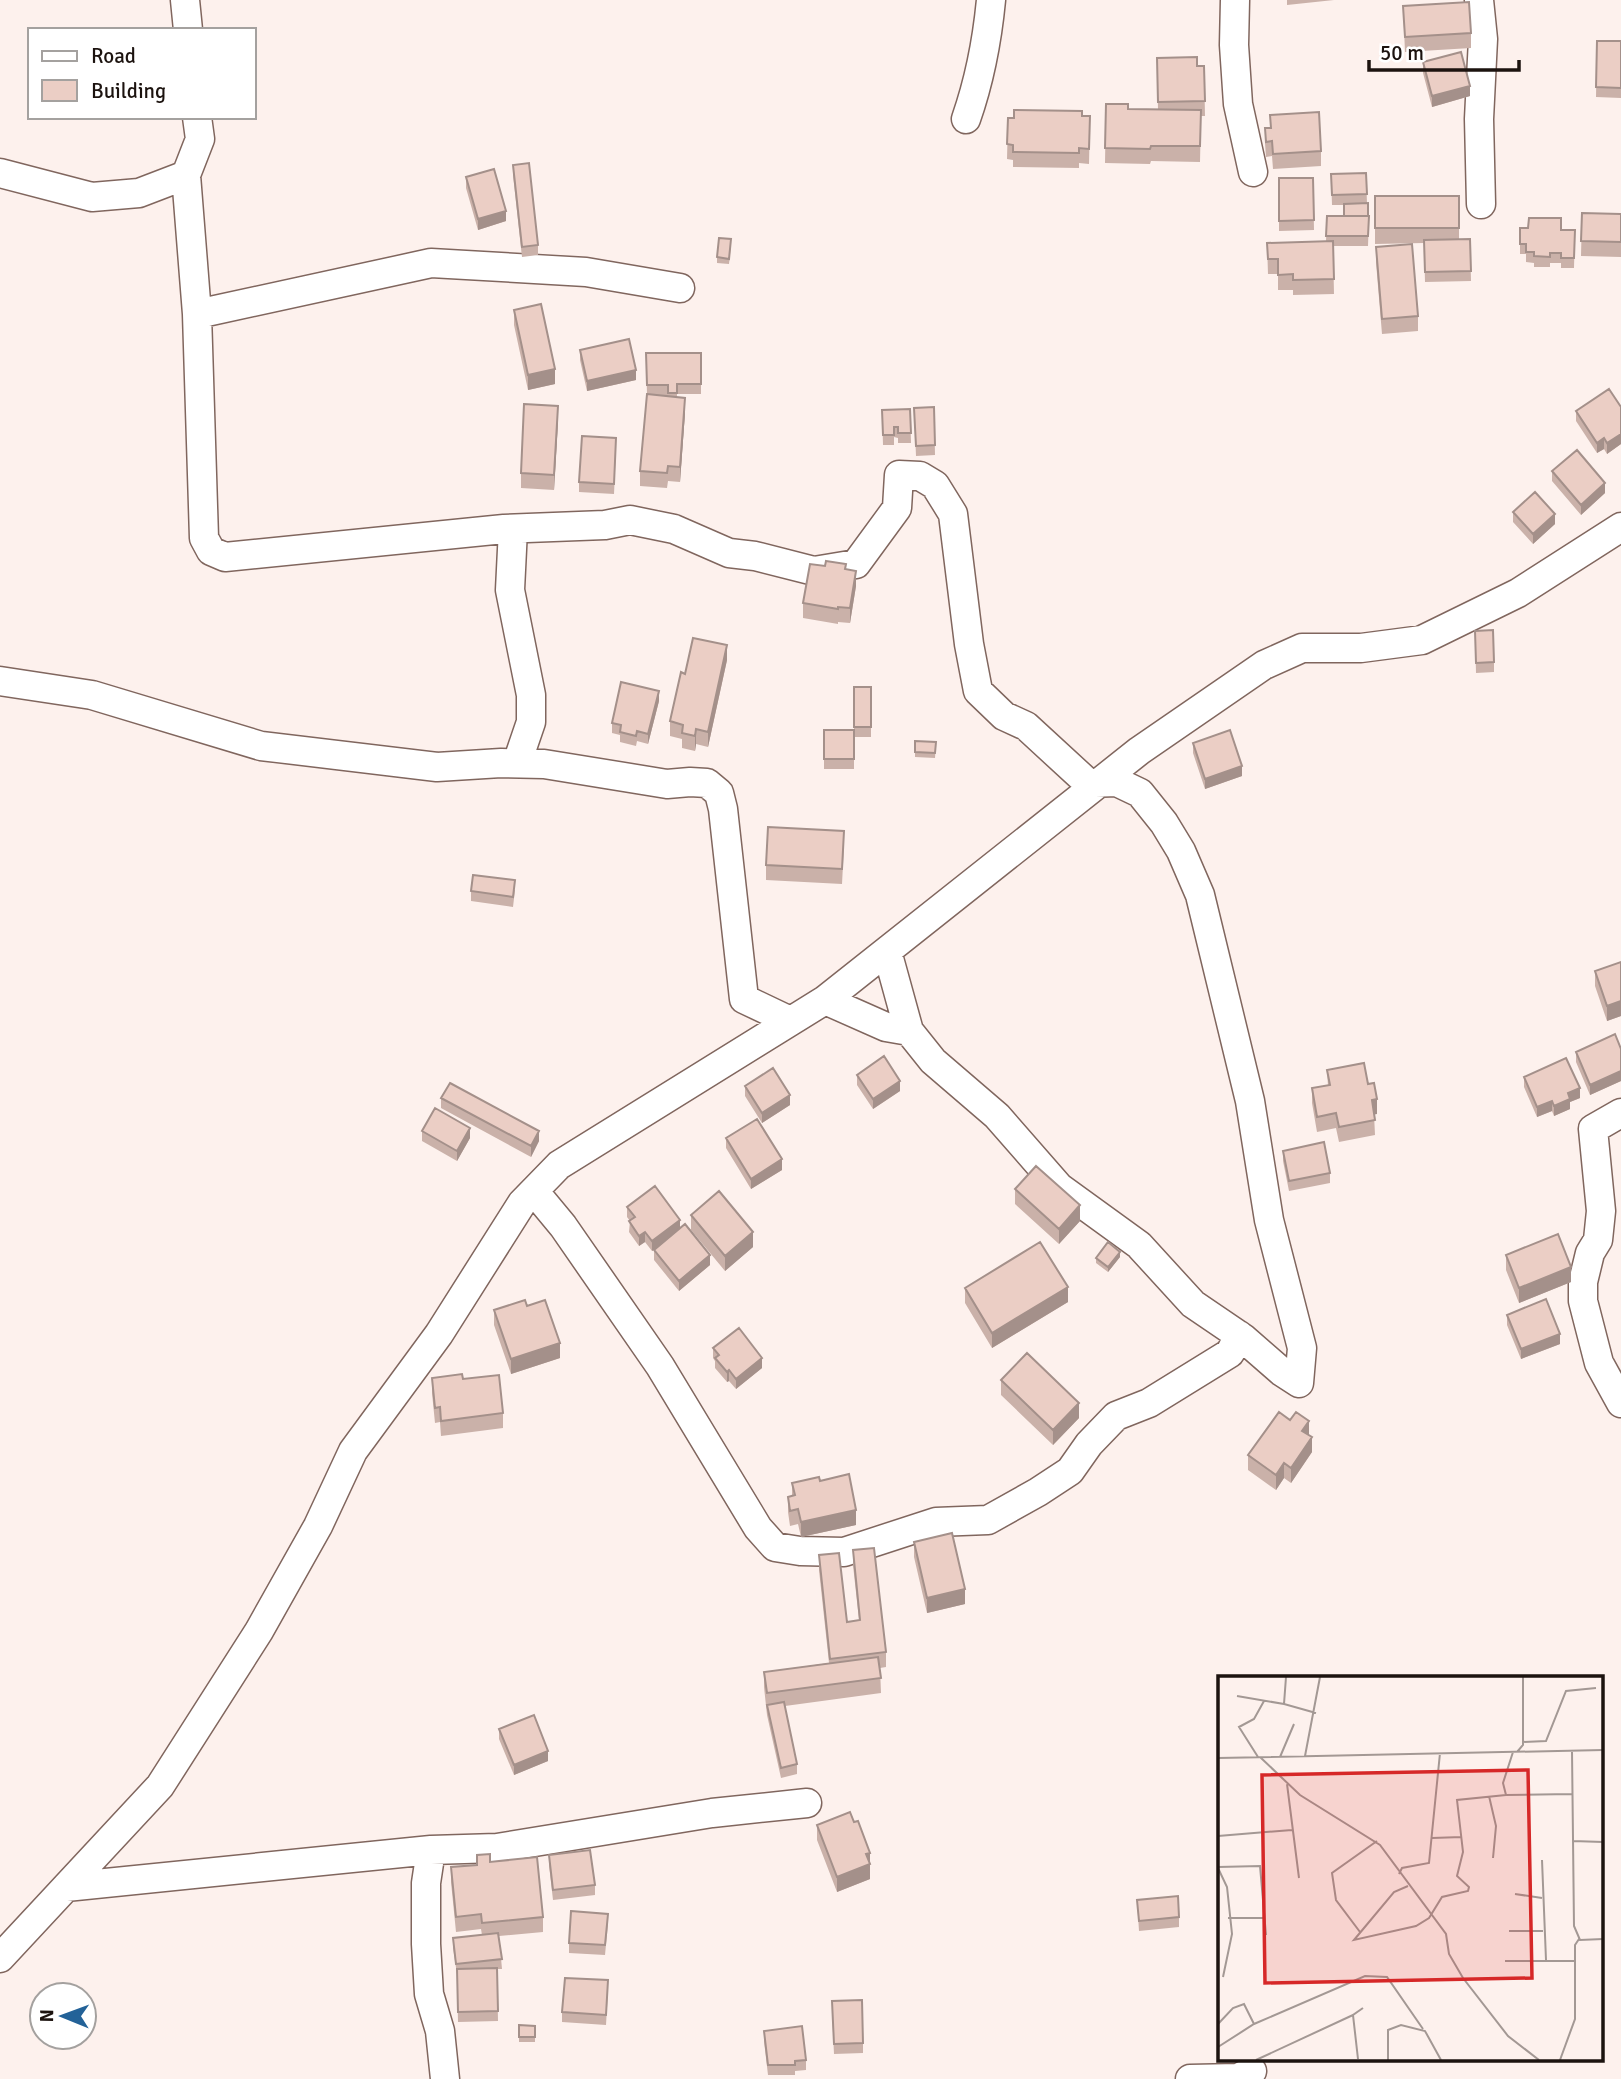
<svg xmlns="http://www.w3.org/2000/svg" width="1621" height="2079" viewBox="0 0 1621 2079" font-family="Signika,sans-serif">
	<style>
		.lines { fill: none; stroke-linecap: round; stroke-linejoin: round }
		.minor-casing { stroke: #80665e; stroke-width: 31 }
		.minor { stroke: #fff; stroke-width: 28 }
		.wall { fill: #cab1a9 }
		.shaded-wall { fill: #a4908a }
		.building { fill: #ebcec5; stroke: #a4908a; stroke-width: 2 }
		.inset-road { fill: none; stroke: #a39894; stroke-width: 2 }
		.view { fill: #d62828; fill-opacity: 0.15; stroke: #d62828; stroke-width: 3.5 }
		.inset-edge { fill: none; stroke: #1c130f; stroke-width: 3.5 }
	</style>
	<rect width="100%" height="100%" fill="#fdf1ed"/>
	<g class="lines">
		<defs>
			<path id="minor" d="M185 0 188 30
				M1235 0 1234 45 1238 104 1253 172
				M1479 0 1483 39 1479 119 1481 204
				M966 119C980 79 987 42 991 0
				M0 173 92 197 139 193 186 175 200 139 197 117
				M186 175 197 314 204 538 211 551 225 557 504 529 605 525 630 520 674 529 729 553 755 556 814 571 856 564 897 508 899 475 920 476 935 485 953 514 969 644 978 691 1004 716 1026 726 1088 783 1117 782 1140 793 1164 823 1181 851 1200 895 1250 1101 1269 1220 1302 1348 1299 1383 1282 1372 1243 1338 1193 1304 1139 1245 1059 1187 997 1116 933 1061 909 1031 887 951
				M197 314 431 263 586 272 680 288
				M513 529 510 590 531 695V722L517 763
				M0 681 92 695 261 746 437 767 501 763 544 764 667 784 690 782 707 783 719 793 723 809 744 999 790 1021
				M825 1000 886 1027 909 1031
				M1621 1113 1593 1129 1601 1211 1598 1240 1590 1253 1583 1282V1301L1599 1363 1621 1403
				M534 1191 563 1226 660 1366 758 1528 775 1547 800 1551 844 1552 936 1522 988 1520 1038 1492 1070 1471 1089 1444 1116 1416 1149 1403 1230 1353 1239 1335
				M431 1850 426 1883V1944L429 1994 440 2031 445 2079
				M66 1887 431 1850 497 1848 712 1813 807 1803
				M0 1958 160 1786 259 1631 318 1526 353 1451 439 1334 522 1203 559 1165 825 1000 1139 751 1264 665 1302 648H1361L1422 640 1518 593 1621 527
				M1190 2079 1238 2078 1252 2071"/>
		</defs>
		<use href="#minor" class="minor-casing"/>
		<use href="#minor" class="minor"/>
	</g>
	<path class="wall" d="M1287 0H1334L1287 5Z
		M1403 6 1471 33V48L1405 52Z
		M1597 41H1621V98L1596 97Z
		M1157 58 1197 66H1204L1205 116H1201L1200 162 1151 161 1150 164 1105 163 1106 104 1128 109 1158 110Z
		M1423 62 1470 96 1432 107 1423 73Z
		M1270 115 1321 151V166L1273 169 1272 156 1266 157 1265 143V128H1270Z
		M1090 116 1089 164 1079 163V168L1013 167V160L1007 159 1008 118Z
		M513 165 538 245V255L522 257 513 175Z
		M1366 173 1367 204 1369 216 1368 246H1333L1334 294 1293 295V290H1278V274H1268L1267 243 1326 241 1327 216H1344V205H1332L1331 174Z
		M466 177 506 221 478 230 466 188Z
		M1279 178H1313L1314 230 1279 231Z
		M1375 196H1459V239H1470L1471 281 1425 282 1424 243 1375 244Z
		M1582 213 1621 214V257L1581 256Z
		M1520 228 1575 230 1574 268H1561V263H1550V267H1534V263L1526 262V254H1520Z
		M731 245 729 264 717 263V257Z
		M1376 247 1418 316V331L1382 334 1376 262Z
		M514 310 555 384 528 390 514 325Z
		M580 350 636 380 587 391 580 360Z
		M646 353H701V394H677V397L685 413 680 482 668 481 667 488 640 486V471L647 395Z
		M934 407 935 455 916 456 914 408Z
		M1621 407V444L1607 454 1604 449 1597 453 1576 421V411Z
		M910 409 911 443H898V438L894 437V445H883L882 410Z
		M558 421 554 490 521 488V473Z
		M616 448 614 494 579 492V482Z
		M1552 471 1605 493 1581 515 1552 481Z
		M1513 512 1555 524 1533 544 1513 522Z
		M846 569 856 586 850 623 838 622V624L803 618V603Z
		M1475 631 1494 662V672L1476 673Z
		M727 660 708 747 696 744 695 751 682 748V739L670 736V721L685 674Z
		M854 687H871V737H854V730V769H824V730H854Z
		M659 701 648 744 637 741 636 746 620 742V735L612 733V723Z
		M915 741 936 742 935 758 915 757Z
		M1193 743 1242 776 1205 789 1193 753Z
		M844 846 842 884 766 880V865Z
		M515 890 513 907 471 901V891Z
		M1621 962V1016L1607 1021 1595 986V971Z
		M1621 1049V1081L1590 1095 1576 1062V1052Z
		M1327 1070 1368 1084 1377 1114H1374L1375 1135 1339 1142 1336 1128 1317 1132 1312 1103V1088L1328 1086Z
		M857 1075 900 1091 873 1109 857 1085Z
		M1524 1077 1580 1098 1570 1102V1109L1554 1116 1552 1111 1537 1117 1524 1087Z
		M745 1086 790 1105 762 1123 745 1096Z
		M441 1098 539 1141 531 1157 441 1108Z
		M422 1131 470 1138 457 1161 422 1141Z
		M726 1138 782 1170 751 1189 726 1148Z
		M1283 1151 1330 1173V1183L1289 1191 1283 1161Z
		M1015 1189 1080 1221 1059 1244 1015 1204Z
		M627 1207 680 1228 710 1265 679 1291 654 1260V1250L659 1246 652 1251 645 1242 639 1246 629 1232 630 1221 627 1217Z
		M691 1215 753 1247 725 1271 691 1230Z
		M1506 1255 1571 1282 1519 1303 1506 1270Z
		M1120 1257 1108 1272 1096 1263V1258Z
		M965 1288 1068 1302 992 1348 965 1303Z
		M527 1306 560 1358 511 1374 494 1325V1310Z
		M1507 1315 1560 1344 1521 1359 1507 1325Z
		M713 1348 762 1368 736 1389 729 1381 727 1382 715 1368V1361L713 1358Z
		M432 1378 463 1379 503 1413V1428L441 1436 440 1422 435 1423 432 1393Z
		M1001 1380 1079 1418 1053 1445 1001 1395Z
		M1309 1435 1312 1452 1291 1483 1284 1478 1276 1490 1248 1470V1455Z
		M820 1481 856 1525 801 1537 798 1524 790 1526 788 1512V1497L792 1496V1483Z
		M914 1542 965 1604 927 1613 914 1557Z
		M853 1550 886 1652V1667L880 1668 881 1693 785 1706 797 1764V1774L781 1778 767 1715 764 1687V1672L829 1663 819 1570V1555L847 1622 859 1620 853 1565Z
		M499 1729 548 1761 514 1775 499 1739Z
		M854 1822 870 1853V1879L837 1892 817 1840V1825Z
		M477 1855 490 1862 543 1917V1932L499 1936 502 1969H497L498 2021 458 2022 457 1974 453 1948V1938L482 1935 481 1929 456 1932 451 1882V1867L477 1865Z
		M549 1855 595 1885V1895L553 1900 549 1865Z
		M1137 1900 1179 1917V1927L1139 1931Z
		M608 1924 605 1955 569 1953V1943Z
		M608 1990 606 2025 562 2022V2012Z
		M832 2011 863 2043V2053L834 2054Z
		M519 2025 535 2026V2042H519Z
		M764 2031 806 2060V2070L795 2071V2075H768L764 2041Z"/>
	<path class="shaded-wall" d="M1470 86V96L1432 107V96Z
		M506 211V221L478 230V219Z
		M555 369V384L528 390V375Z
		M636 370V380L587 391V381Z
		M685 398V413L680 482V467Z
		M558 406V421L554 490V475Z
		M1621 434V444L1607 454V443Z
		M1604 438V449L1597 453V443Z
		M1605 483V493L1581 515V505Z
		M1555 514V524L1533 544V534Z
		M856 571V586L850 623V608Z
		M727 645V660L708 747V732Z
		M659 691V701L648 744V734Z
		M696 729V744L695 751V736Z
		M1242 766V776L1205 789V779Z
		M1621 1001V1016L1607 1021V1006Z
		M1621 1071V1081L1590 1095V1085Z
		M900 1081V1091L873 1109V1099Z
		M1580 1088V1098L1570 1102V1109L1554 1116V1106L1568 1093Z
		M790 1095V1105L762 1123V1113Z
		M1377 1099V1114L1372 1115V1100Z
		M1552 1101V1111L1537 1117V1107Z
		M470 1128V1138L457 1161V1151Z
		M539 1131V1141L531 1157V1146Z
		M782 1159V1170L751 1189V1179Z
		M1080 1205V1221L1059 1244V1229Z
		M680 1220V1230L652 1251V1241Z
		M645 1232V1242L639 1246V1236Z
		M753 1232V1247L725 1271V1256Z
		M1120 1252V1257L1108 1272V1267Z
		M710 1255V1265L679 1291V1281Z
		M1571 1267V1282L1519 1303V1288Z
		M1068 1287V1302L992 1348V1333Z
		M1560 1334V1344L1521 1359V1349Z
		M560 1343V1358L511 1374V1359Z
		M762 1358V1368L736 1389V1379Z
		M729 1370V1381L727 1382V1372Z
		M1079 1403V1418L1053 1445V1430Z
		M1309 1421V1436L1302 1431Z
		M1312 1437V1452L1291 1483V1468Z
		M1284 1463V1478L1276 1490V1475Z
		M856 1510V1525L801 1537V1522Z
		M965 1589V1604L927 1613V1598Z
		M548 1751V1761L514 1775V1765Z
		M870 1853V1879L837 1892V1877L866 1854Z"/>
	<path class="building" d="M1469 2 1471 33 1405 37 1403 6Z
		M1597 41H1621V88L1596 87Z
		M1461 52 1470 86 1432 96 1423 62Z
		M1197 57V66H1204L1205 101 1158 102 1157 58Z
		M1106 104H1128V109L1201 110 1200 146H1151L1150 149 1105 148Z
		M1014 110 1082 111V116H1090L1089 149 1079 148V153L1013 152V145L1007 144 1008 118H1014Z
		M1319 112 1321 151 1273 154 1272 141 1266 142 1265 128H1271L1270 115Z
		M529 163 538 245 522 247 513 165Z
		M494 169 506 211 478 219 466 177Z
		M1366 173 1367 194 1332 195 1331 174Z
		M1279 178H1313L1314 220 1279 221Z
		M1375 196H1459V228H1375Z
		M1368 203V216H1344V204Z
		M1582 213 1621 214V242L1581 241Z
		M1327 216H1369L1368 236H1326Z
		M1529 218H1561V230H1575L1574 258H1561V253H1550V257L1534 256V252H1526V244H1520V228H1528Z
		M719 238 731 239 729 259 717 257Z
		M1470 239 1471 271 1425 272 1424 240Z
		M1333 241 1334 279 1293 280V274L1278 275V259H1268L1267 243Z
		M1412 244 1418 316 1382 319 1376 247Z
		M541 304 555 369 528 375 514 310Z
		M629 339 636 370 587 381 580 350Z
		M646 353H701V384H677V393H668V385H647Z
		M1609 389 1621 407V434L1607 443 1604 438 1597 443 1576 411Z
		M647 394 685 398 680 467 668 466 667 473 640 471Z
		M524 404 558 406 554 475 521 473Z
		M934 407 935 445 916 446 914 408Z
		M910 409 911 433H898V427H894V435H883L882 410Z
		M582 436 616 438 614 484 579 482Z
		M1577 450 1605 483 1581 505 1552 471Z
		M1535 492 1555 514 1533 534 1513 512Z
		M826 561 846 564 845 569 856 571 850 608 838 607V609L803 603 810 564 825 566Z
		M1493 630 1494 662 1476 663 1475 631Z
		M693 638 727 645 708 732 696 729 695 736 682 733 683 725 670 721 681 672 685 674Z
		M621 682 659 691 648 734 637 731 636 736 620 732 621 725 612 723Z
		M854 687H871V727H854Z
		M824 730H854V759H824Z
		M1230 730 1242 766 1205 779 1193 743Z
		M915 741 936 742 935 753 915 752Z
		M768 827 844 831 842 869 766 865Z
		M473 875 515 880 513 897 471 891Z
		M1621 962V1001L1607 1006 1595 971Z
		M1615 1034 1621 1049V1071L1590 1085 1576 1052Z
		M884 1056 900 1081 873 1099 857 1075Z
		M1566 1058 1580 1088 1568 1093 1570 1099 1554 1106 1552 1101 1537 1107 1524 1077Z
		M1364 1063 1368 1084 1374 1083 1377 1099 1372 1100 1375 1120 1339 1127 1336 1113 1317 1117 1312 1088 1330 1085 1327 1070Z
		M773 1068 790 1095 762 1113 745 1086Z
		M450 1083 539 1131 531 1146 441 1098Z
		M435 1108 470 1128 457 1151 422 1131Z
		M757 1119 782 1159 751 1179 726 1138Z
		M1324 1142 1330 1173 1289 1181 1283 1151Z
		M1036 1166 1080 1205 1059 1229 1015 1189Z
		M655 1186 680 1220 652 1241 645 1232 639 1236 629 1221 635 1217 627 1207Z
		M719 1191 753 1232 725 1256 691 1215Z
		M685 1224 710 1255 679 1281 654 1250Z
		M1558 1234 1571 1267 1519 1288 1506 1255Z
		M1040 1242 1068 1287 992 1333 965 1288Z
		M1108 1242 1120 1252 1108 1267 1096 1258Z
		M1546 1299 1560 1334 1521 1349 1507 1315Z
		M525 1300 527 1306 545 1300 560 1343 511 1359 494 1310Z
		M739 1328 762 1358 736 1379 729 1370 727 1372 715 1358 719 1355 713 1348Z
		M1027 1353 1079 1403 1053 1430 1001 1380Z
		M462 1374 463 1379 499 1375 503 1413 441 1421 440 1407 435 1408 432 1378Z
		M1279 1412 1290 1420 1296 1412 1309 1421 1302 1431 1312 1437 1291 1468 1284 1463 1276 1475 1248 1455Z
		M849 1474 856 1510 801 1522 798 1509 790 1511 788 1497 795 1495 792 1483 819 1477 820 1481Z
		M952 1533 965 1589 927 1598 914 1542Z
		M874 1548 886 1652 830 1659 819 1555 839 1553 847 1622 860 1620 853 1550Z
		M878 1657 881 1678 767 1693 764 1672Z
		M784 1702 797 1764 781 1768 767 1705Z
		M534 1715 548 1751 514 1765 499 1729Z
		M850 1812 854 1822 858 1821 870 1853 866 1854 870 1864 837 1877 817 1825Z
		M590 1850 595 1885 553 1890 549 1855Z
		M490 1854V1862L537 1857 543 1917 482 1923 481 1914 456 1917 451 1867 477 1865V1855Z
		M1178 1896 1179 1917 1139 1921 1137 1900Z
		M571 1911 608 1914 605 1945 569 1943Z
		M498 1933 502 1959 456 1964 453 1938Z
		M497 1968 498 2011 458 2012 457 1969Z
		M565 1978 608 1980 606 2015 562 2012Z
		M862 2000 863 2043 834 2044 832 2001Z
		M519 2025 535 2026V2037H519Z
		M802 2026 806 2060 795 2061V2065H768L764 2031Z"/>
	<g transform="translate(1218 1676)">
		<rect width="385" height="385" fill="#fdf1ed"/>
		<path class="inset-road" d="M68 1 66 28 98 37M19 20 66 28M305 66 328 65 348 15 378 12M354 75 356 250 362 264 385 263M295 76 285 107 288 119 354 118M299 76 305 69V1M87 80 102 1M40 81 21 51 36 43 46 25M42 81 82 119 162 169 228 258 231 278 245 302 290 360 321 384M62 81 76 48M0 82 385 74M69 108 81 202M271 120 278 150 275 182M0 160 74 154M214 162 244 161M355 165 385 166M324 184 328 284M0 191 42 190 48 259M0 192 9 211 14 258 5 301M181 198 184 192 211 187 222 77M190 210 176 216 136 264 198 250 211 242 224 221 250 215 251 211 239 200 245 176 239 124 288 119M297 218 324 222M10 242H45M291 255H325M142 256 118 224 114 197 159 165M287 285H357M0 348 15 332 26 328 36 348M0 371 36 348 147 300 169 301 205 353M140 383 135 339 145 332M38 384 135 339M170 384V354L183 349 207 355 223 384M342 384 357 343V269L361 263"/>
		<path class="view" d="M310 94 314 302 47 307 44 99Z"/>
		<rect width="385" height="385" class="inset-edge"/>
	</g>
	<rect x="28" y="28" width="228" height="91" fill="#ffffff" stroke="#a4a19f" stroke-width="2"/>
	<rect x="42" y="51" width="35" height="10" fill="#ffffff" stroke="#a4a19f" stroke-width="2"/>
	<text x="91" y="63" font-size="21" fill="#1c130f">Road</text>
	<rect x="42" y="80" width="35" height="21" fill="#ebcec5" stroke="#a4a19f" stroke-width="2"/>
	<text x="91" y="98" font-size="21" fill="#1c130f">Building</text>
	<g transform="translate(63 2016) rotate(271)"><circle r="33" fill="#ffffff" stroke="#a4a19f" stroke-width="2"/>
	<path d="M0-5L12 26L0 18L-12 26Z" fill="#236298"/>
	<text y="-10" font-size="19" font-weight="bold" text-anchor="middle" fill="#1c130f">N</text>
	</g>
	<path d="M1369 60v10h150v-10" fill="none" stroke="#1c130f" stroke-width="3.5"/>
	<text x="1380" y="60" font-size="21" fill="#1c130f" stroke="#ffffff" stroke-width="5" paint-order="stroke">50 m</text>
</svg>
